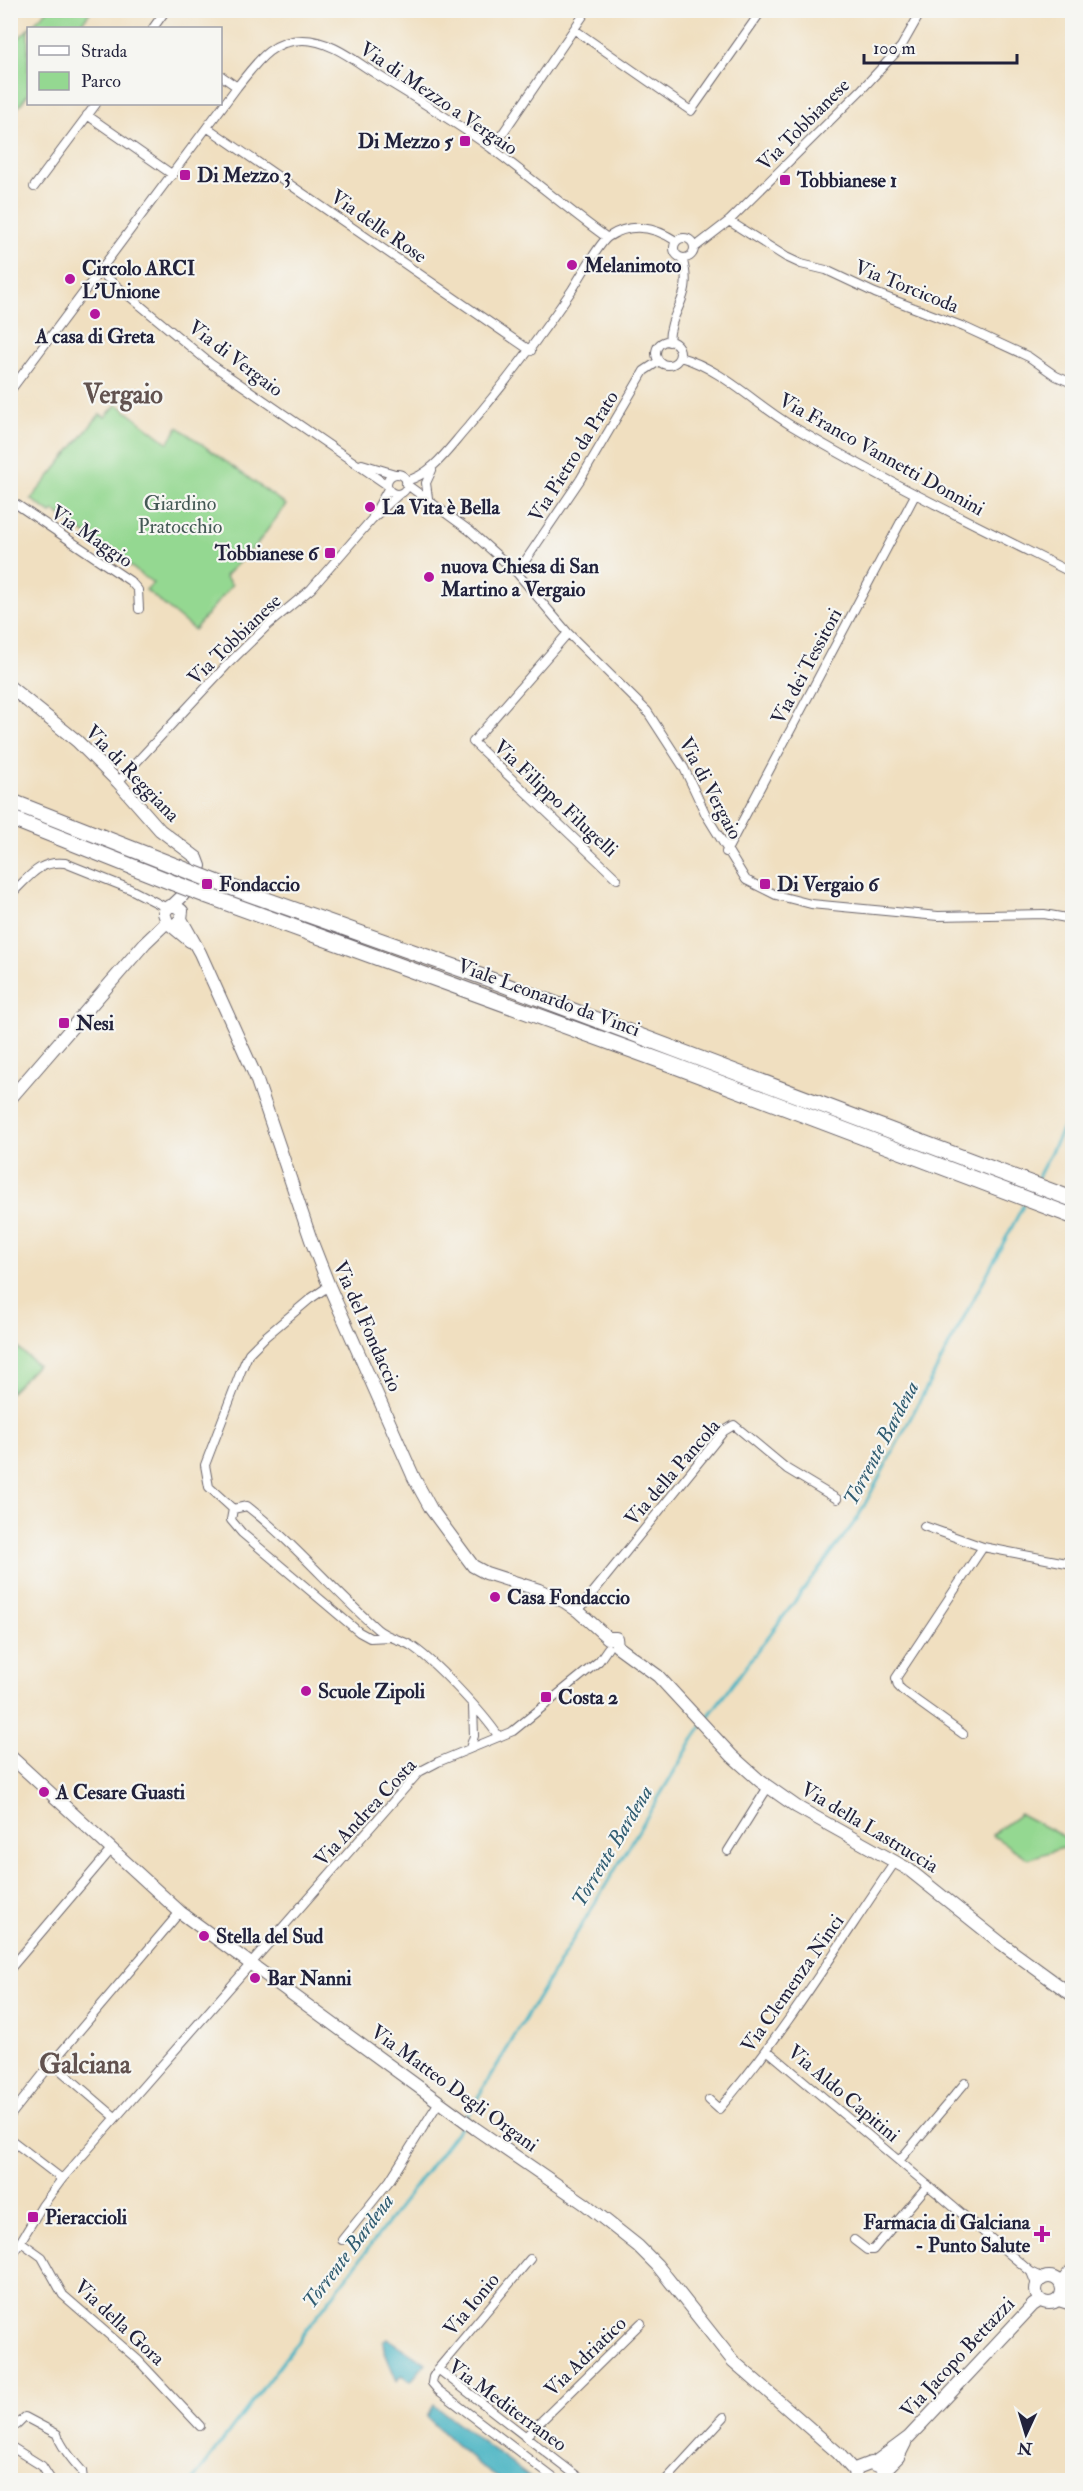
<svg xmlns="http://www.w3.org/2000/svg" width="1083" height="2491" viewBox="0 0 1083 2491" font-family="'IM FELL Double Pica',serif">
	<style>
		.green { fill: #94d891; stroke: #5b7d66; stroke-width: 1.5 }
		.water { fill: #46b3c2; stroke: #346a7e; stroke-width: 1.5 }
		.lines { fill: none; stroke-linecap: round; stroke-linejoin: round }
		.stream { stroke: #46b3c2; stroke-width: 3 }
		.street-casing { stroke: #6a646a; stroke-width: 10 }
		.secondary-casing { stroke: #6a646a; stroke-width: 14 }
		.highway-casing { stroke: #6a646a; stroke-width: 17 }
		.street { stroke: #fff; stroke-width: 8 }
		.secondary { stroke: #fff; stroke-width: 12 }
		.highway { stroke: #fff; stroke-width: 15 }
		.highway-bridge-casing { stroke: #6a646a; stroke-width: 17; stroke-linecap: butt }
		.highway-bridge { stroke: #fff; stroke-width: 15 }
		.poi-dot { fill: #b5179e; stroke: #f6f6f2; stroke-width: 2 }
		.labels { text-anchor: middle; stroke-width: 4.5; stroke-linejoin: round; paint-order: stroke }
		.street-label { font-size: 20px; fill: #22223b; stroke: #f6f6f2 }
		.poi-label { font-size: 20px; font-weight: bold; fill: #22223b; stroke: #f6f6f2; text-anchor: start }
		.park-label { font-size: 20px; fill: #445955; stroke: #f6f6f2 }
		.water-label { font-size: 21px; font-style: italic; fill: #305c71; stroke: #f6f6f2 }
		.district-label { font-size: 26px; font-weight: bold; fill: #61524f; stroke: #f6f6f2 }
	</style>
	<rect width="100%" height="100%" fill="#f6f6f2"/>
	<filter id="ink" filterUnits="userSpaceOnUse"><feTurbulence type="fractalNoise" baseFrequency=".0167" numOctaves="2"/><feDisplacementMap in="SourceGraphic" scale="12" xChannelSelector="R" yChannelSelector="G"/><feConvolveMatrix kernelMatrix="1 2 1 2 8 2 1 2 1" color-interpolation-filters="sRGB"/></filter>
	<filter id="wash" filterUnits="userSpaceOnUse"><feTurbulence type="fractalNoise" baseFrequency=".008" numOctaves="4" result="noise"/><feDisplacementMap in="SourceGraphic" scale="24" xChannelSelector="R" yChannelSelector="G"/><feGaussianBlur stdDeviation="1.35" result="paint"/><feColorMatrix in="noise" values="0 0 0 0 0 0 0 0 0 0 0 0 0 0 0 0 0 1.4 0 .05"/><feComposite in="paint" operator="in"/></filter>
	<g filter="url(#wash)">
		<rect width="100%" height="100%" fill="#f0dfc0"/>
		<path class="green" d="M47 11V10L91 11 78 28H29Z
			M28 29V94L11 117V46Z
			M117 404 168 443 178 427 286 505 257 544 225 576 232 585 194 630 146 590 153 583 54 511 51 513 31 499 100 414 105 417Z
			M10 1341 37 1365 11 1392H10Z
			M1020 1814 1072 1841V1854L1062 1848 1028 1859 992 1835Z"/>
		<path class="water" d="M387 2338 426 2363 411 2381 401 2375 397 2381 384 2350 383 2341Z
			M434 2405 533 2480C524 2481 513 2482 504 2480 488 2477 440 2430 427 2417Z"/>
		<g class="lines">
			<path class="stream" d="M1038 1177 1072 1111
				M704 1722 857 1519 1023 1206
				M466 2117 701 1727
				M193 2480 463 2123"/>
		</g>
	</g>
	<g filter="url(#ink)">
		<g class="lines">
			<defs>
				<path id="street" d="M10 24 12 26
					M153 28 166 10
					M575 30 691 111 762 10
					M220 75 237 87
					M87 115 173 175
					M208 128 531 351
					M492 149 587 10
					M34 187 96 104
					M729 221 786 257 801 264 826 270 875 293 964 327 1029 357 1056 376 1072 383
					M674 248a10 10 0 1 1 20 0a10 10 0 1 1-20 0Z
					M694 248 729 221 862 89 901 47 922 10
					M100 272 211 364 387 485
					M656 353a12 12 0 1 1 24 0a12 12 0 1 1-24 0Z
					M669 342C670 307 695 299 682 258
					M680 357C722 369 755 404 792 426 883 480 978 526 1072 573
					M10 391 237 87C256 64 270 40 303 40 330 40 355 61 376 74 415 98 454 121 491 148 530 177 567 209 606 237
					M362 464 395 474
					M387 484a10 10 0 1 1 20 0a10 10 0 1 1-20 0Z
					M406 481C433 474 449 448 467 428 505 384 539 338 572 290 580 278 599 243 608 237 631 222 655 227 676 241
					M406 484 470 531 517 573 568 633 647 711 684 768 706 815 746 880 776 895 811 904 938 916 1044 914 1072 919
					M428 498 426 483 432 470
					M10 500 130 581 138 590 139 609
					M373 516 388 489
					M517 573 580 480 644 371 659 361
					M568 633 473 742 617 879
					M118 782 226 666 268 625 311 589 372 519 399 494
					M726 852 915 495
					M10 895C29 878 38 860 65 863L130 889 167 908
					M233 1509 247 1506C294 1543 332 1589 377 1629 386 1637 399 1639 410 1645 433 1659 484 1714 499 1737
					M233 1509 209 1487 205 1465 241 1371 249 1353 265 1337 310 1299 329 1286
					M233 1509 231 1520 242 1533 359 1632 370 1638 390 1637
					M924 1526 983 1547 1072 1564
					M578 1611 724 1431 734 1425 787 1469 837 1499
					M963 1734 902 1690 898 1686 896 1678 983 1547
					M470 1748 474 1736 473 1706
					M728 1851 768 1787
					M10 1969 111 1850
					M1066 1990 1072 1981
					M767 2050 1031 2272 1044 2278
					M52 2063 115 2117
					M709 2100 719 2109C785 2033 838 1945 895 1862
					M10 2116 52 2063 180 1912
					M10 2139 62 2179
					M899 2161 965 2083
					M342 2240 390 2180 439 2102
					M854 2240 867 2250H873L928 2185
					M21 2242 42 2257 63 2295 138 2360 200 2426
					M10 2259 42 2206 62 2179 419 1772 438 1762 513 1731 599 1661 608 1648
					M530 2259 438 2369 433 2377 432 2383 438 2390 556 2480
					M1031 2272 1037 2287
					M1062 2291 1072 2307
					M1055 2301 1071 2306
					M438 2369 582 2480
					M10 2424 17 2425 25 2417 57 2434C61 2447 73 2461 82 2471L83 2480
					M525 2437 641 2323
					M10 2446 42 2466 51 2480
					M666 2480 724 2417"/>
				<path id="secondary" d="M10 687 77 741 118 782 160 830 197 858 200 866C194 882 185 895 173 905
					M181 919 200 953 255 1075 311 1240 329 1286 414 1478 431 1509 473 1566 486 1573 539 1590 565 1602 578 1611 608 1638H616L617 1646 658 1676 732 1756 760 1781 797 1807 908 1869 1002 1944 1072 1995
					M176 924 181 919 182 911 176 906H169L164 913 167 922 190 941
					M10 1099 145 943 167 922
					M10 1756 180 1912 476 2129 585 2204 638 2246 657 2265 733 2361 838 2453 855 2472
					M1036 2290a13 13 0 1 1 26 0a13 13 0 1 1-26 0Z
					M1061 2283 1072 2270
					M874 2463 909 2437 1033 2305 1041 2300
					M884 2471 898 2457 905 2443
					M853 2480 857 2468 870 2463 881 2467 886 2480"/>
				<path id="highway" d="M10 801 178 867
					M10 818 171 882
					M216 882 486 978 1072 1199
					M205 895 670 1064 1072 1216"/>
			</defs>
			<use href="#street" class="street-casing"/>
			<use href="#secondary" class="secondary-casing"/>
			<use href="#highway" class="highway-casing"/>
			<use href="#street" class="street"/>
			<use href="#secondary" class="secondary"/>
			<use href="#highway" class="highway"/>
			<defs>
				<path id="highway-bridge" d="M178 867 216 882
					M171 882 205 895"/>
			</defs>
			<use href="#highway-bridge" class="highway-bridge-casing"/>
			<use href="#highway-bridge" class="highway-bridge"/>
		</g>
	</g>
	<g class="poi-dot">
		<rect x="459" y="135" width="12" height="12" rx="3"/>
		<rect x="179" y="169" width="12" height="12" rx="3"/>
		<rect x="779" y="174" width="12" height="12" rx="3"/>
		<circle cx="572" cy="265" r="6"/>
		<circle cx="70" cy="279" r="6"/>
		<circle cx="95" cy="314" r="6"/>
		<circle cx="370" cy="507" r="6"/>
		<rect x="324" y="547" width="12" height="12" rx="3"/>
		<circle cx="429" cy="577" r="6"/>
		<rect x="201" y="878" width="12" height="12" rx="3"/>
		<rect x="759" y="878" width="12" height="12" rx="3"/>
		<rect x="58" y="1017" width="12" height="12" rx="3"/>
		<circle cx="495" cy="1597" r="6"/>
		<circle cx="306" cy="1691" r="6"/>
		<rect x="540" y="1691" width="12" height="12" rx="3"/>
		<circle cx="44" cy="1792" r="6"/>
		<circle cx="204" cy="1936" r="6"/>
		<circle cx="255" cy="1978" r="6"/>
		<rect x="27" y="2211" width="12" height="12" rx="3"/>
		<path d="M1039 2225h6v6h6v6h-6v6h-6v-6h-6v-6h6z"/>
	</g>
	<g class="labels">
		<g class="street-label">
			<text transform="translate(439 98) rotate(34)" y="7">Via di Mezzo a Vergaio</text>
			<text transform="translate(803 124) rotate(-45)" y="7">Via Tobbianese</text>
			<text transform="translate(379 226) rotate(35)" y="7">Via delle Rose</text>
			<text transform="translate(907 286) rotate(22)" y="7">Via Torcicoda</text>
			<text transform="translate(236 358) rotate(37)" y="7">Via di Vergaio</text>
			<text transform="translate(882 454) rotate(29)" y="7">Via Franco Vannetti Donnini</text>
			<text transform="translate(573 456) rotate(-58)" y="7">Via Pietro da Prato</text>
			<text transform="translate(92 536) rotate(34)" y="7">Via Maggio</text>
			<text transform="translate(234 639) rotate(-44)" y="7">Via Tobbianese</text>
			<text transform="translate(806 666) rotate(-62)" y="7">Via dei Tessitori</text>
			<text transform="translate(133 773) rotate(46)" y="7">Via di Reggiana</text>
			<text transform="translate(711 788) rotate(62)" y="7">Via di Vergaio</text>
			<text transform="translate(556 798) rotate(43)" y="7">Via Filippo Filugelli</text>
			<text transform="translate(549 997) rotate(20)" y="7">Viale Leonardo da Vinci</text>
			<text transform="translate(368 1326) rotate(66)" y="7">Via del Fondaccio</text>
			<text transform="translate(672 1472) rotate(-49)" y="7">Via della Pancola</text>
			<text transform="translate(365 1812) rotate(-47)" y="7">Via Andrea Costa</text>
			<text transform="translate(870 1827) rotate(31)" y="7">Via della Lastruccia</text>
			<text transform="translate(792 1983) rotate(-55)" y="7">Via Clemenza Ninci</text>
			<text transform="translate(455 2088) rotate(36)" y="7">Via Matteo Degli Organi</text>
			<text transform="translate(844 2093) rotate(40)" y="7">Via Aldo Capitini</text>
			<text transform="translate(471 2304) rotate(-50)" y="7">Via Ionio</text>
			<text transform="translate(120 2322) rotate(43)" y="7">Via della Gora</text>
			<text transform="translate(585 2356) rotate(-44)" y="7">Via Adriatico</text>
			<text transform="translate(957 2357) rotate(-47)" y="7">Via Jacopo Bettazzi</text>
			<text transform="translate(508 2405) rotate(36)" y="7">Via Mediterraneo</text>
		</g>
		<g class="poi-label">
			<text x="453" y="148" text-anchor="end">Di Mezzo 5</text>
			<text x="197" y="182">Di Mezzo 3</text>
			<text x="797" y="187">Tobbianese 1</text>
			<text x="584" y="272">Melanimoto</text>
			<text x="82" y="275">Circolo ARCI<tspan x="82" dy="23">L'Unione</tspan></text>
			<text x="95" y="343" text-anchor="middle">A casa di Greta</text>
			<text x="382" y="514">La Vita è Bella</text>
			<text x="318" y="560" text-anchor="end">Tobbianese 6</text>
			<text x="441" y="573">nuova Chiesa di San<tspan x="441" dy="23">Martino a Vergaio</tspan></text>
			<text x="219" y="891">Fondaccio</text>
			<text x="777" y="891">Di Vergaio 6</text>
			<text x="76" y="1030">Nesi</text>
			<text x="507" y="1604">Casa Fondaccio</text>
			<text x="318" y="1698">Scuole Zipoli</text>
			<text x="558" y="1704">Costa 2</text>
			<text x="56" y="1799">A Cesare Guasti</text>
			<text x="216" y="1943">Stella del Sud</text>
			<text x="267" y="1985">Bar Nanni</text>
			<text x="45" y="2224">Pieraccioli</text>
			<text x="1030" y="2229" text-anchor="end">Farmacia di Galciana<tspan x="1030" dy="23">- Punto Salute</tspan></text>
		</g>
		<g class="park-label">
			<text x="180" y="510">Giardino<tspan x="180" dy="23">Pratocchio</tspan></text>
		</g>
		<g class="water-label">
			<text transform="translate(881 1443) rotate(-62)" y="7">Torrente Bardena</text>
			<text transform="translate(612 1846) rotate(-59)" y="7">Torrente Bardena</text>
			<text transform="translate(348 2251) rotate(-53)" y="7">Torrente Bardena</text>
		</g>
		<g class="district-label">
			<text x="123" y="403">Vergaio</text>
			<text x="85" y="2073">Galciana</text>
		</g>
	</g>
	<rect width="1083" height="2491" fill="none" stroke="#f6f6f2" stroke-width="36"/>
	<rect x="27" y="27" width="195" height="78" fill="#f6f6f2" stroke="#a1a1a9" stroke-width="1.5"/>
	<rect x="39" y="46" width="30" height="9" fill="#ffffff" stroke="#a1a1a9" stroke-width="1.5"/>
	<text x="81" y="57" font-size="18" fill="#22223b">Strada</text>
	<rect x="39" y="72" width="30" height="18" fill="#94d891" stroke="#a1a1a9" stroke-width="1.5"/>
	<text x="81" y="87" font-size="18" fill="#22223b">Parco</text>
	<g transform="translate(1026 2434) rotate(184)" stroke="#f6f6f2" stroke-width="4.5" paint-order="stroke">
	<path d="M0-4.5L10 22L0 15L-10 22Z" fill="#22223b"/>
	<text y="-9" font-size="16" font-weight="bold" text-anchor="middle" fill="#22223b">N</text>
	</g>
	<path d="M864 54v9h153v-9" fill="none" stroke="#22223b" stroke-width="3"/>
	<text x="873" y="54" font-size="18" fill="#22223b" stroke="#f6f6f2" stroke-width="4.5" paint-order="stroke">100 m</text>
</svg>
